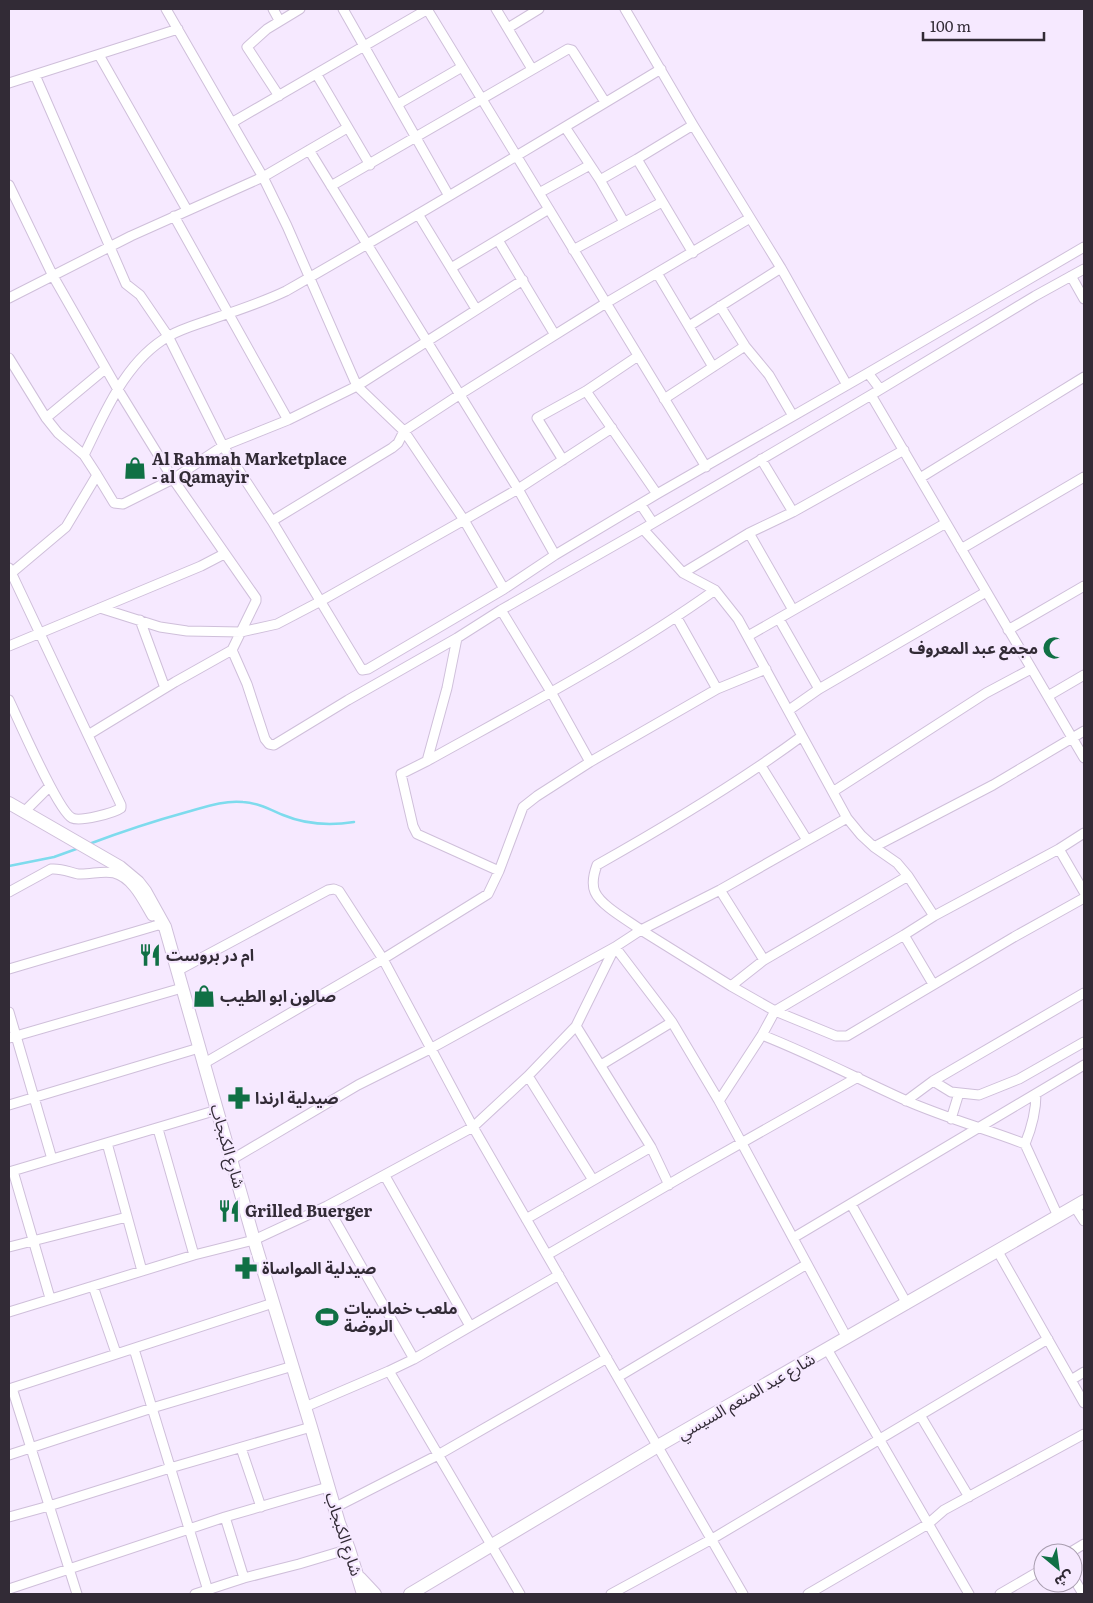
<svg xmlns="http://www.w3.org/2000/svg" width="1093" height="1603" viewBox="0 0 1093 1603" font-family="Literata,'Noto Sans Arabic',serif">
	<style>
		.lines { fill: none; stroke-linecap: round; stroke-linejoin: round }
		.stream { stroke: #7edbed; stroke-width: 2.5 }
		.street-casing { stroke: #cfbfda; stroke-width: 11 }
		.secondary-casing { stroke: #cfbfda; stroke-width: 14 }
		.street { stroke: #fff; stroke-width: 9 }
		.secondary { stroke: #fff; stroke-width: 12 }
		.labels { text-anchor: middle; stroke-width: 4.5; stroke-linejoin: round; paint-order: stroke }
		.poi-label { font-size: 16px; font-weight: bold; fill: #322b36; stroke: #f6e9ff; text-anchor: start }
		.street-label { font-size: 16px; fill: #322b36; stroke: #f6e9ff }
	</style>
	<rect width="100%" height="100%" fill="#f6e9ff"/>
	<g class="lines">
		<path class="stream" d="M89 844C121 832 154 821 187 812 205 807 224 800 243 802 258 803 269 809 283 815 307 825 329 826 354 822
			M9 866 54 857 79 848"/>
		<defs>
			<path id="street" d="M166 9 263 177 287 226 357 386 404 431 464 520 504 589
				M273 9 279 20
				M343 9 449 196
				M427 9 706 467
				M496 9 532 69
				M625 9 693 125 781 268 847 385
				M508 28 539 9
				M99 55 187 210
				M35 75 126 284 140 295 168 336 223 446 272 521 362 670 368 669 504 589 555 555 657 494 868 373 1084 247
				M317 75 370 165
				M9 83 178 29
				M279 96 247 47 267 29 300 9
				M398 104 462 67
				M233 122 428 9
				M565 127 600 180 624 222
				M309 150 518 489 555 555
				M637 159 693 125
				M600 180 637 159 693 253
				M9 185 53 276 117 388 173 479 256 598V601L232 650 175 682 88 735
				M331 186 568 49 572 50 574 53 605 102
				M539 193 590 165
				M418 214 476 309
				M174 216 288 420
				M498 240 555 335
				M573 250 662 202
				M451 268 549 209
				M657 273 713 367
				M1071 276 1084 299
				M9 298 131 236 263 177 347 128
				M720 306 745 346 769 375 793 416
				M689 326 781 268
				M9 358 46 418 58 433 84 455
				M868 373 880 389
				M586 391 657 494
				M871 395 1084 758
				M664 399 745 346
				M46 418 105 369
				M761 459 793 512
				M563 460 537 418 586 391 638 356
				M97 475 114 503 123 504 173 479 223 446 288 420 357 386 523 280
				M920 478 1084 377
				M641 505 653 523
				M272 521 392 448 398 443 404 431 459 395 606 303 750 218
				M643 529 683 573 715 590 738 619 847 818 861 835 874 847 897 863 908 876 934 916
				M749 533 793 610
				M961 549 1084 477
				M683 573 749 533 793 512 904 450
				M9 575 66 527 97 475 84 455C105 413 125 361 169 336 183 328 199 324 215 318 239 310 263 302 286 291 412 219 537 144 661 69
				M100 608 160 627 187 631 241 632 277 624 319 602 464 520 518 489 612 428
				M501 610 551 692 590 762
				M677 618 717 689
				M779 619 819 689
				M140 620 165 688
				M1008 630 1084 586
				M748 636 946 523
				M457 638 447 688 427 761 401 774 413 826 417 834 499 871
				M9 646 201 566 224 554
				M232 650 247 684 265 739 269 744 274 745 348 700 457 638 501 610 643 529 871 395 1035 296 1084 269
				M1048 696 1084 675
				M9 700C18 719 58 811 72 818 80 822 114 813 121 808V805L9 568
				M789 710 819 689 986 592
				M427 761C524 707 624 655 715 590
				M761 766 807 840
				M834 791 986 693 1031 669
				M25 811 50 786
				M874 847 993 785 1084 731
				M1059 849 1084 892
				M720 890 764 960
				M9 892 51 869C61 868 69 872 78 874 90 875 103 870 114 873 133 878 143 901 152 916
				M641 930 731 986 775 1011 836 1036H847L1014 937 1084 898
				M641 930 720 890 847 818
				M904 935 933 984
				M9 969 158 925 165 927
				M177 971 328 890 334 889 339 891 383 959 473 1127 743 1594
				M731 986 764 960 908 876
				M9 1012 52 1159
				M576 1026 651 1147 669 1185
				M762 1035C813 1055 858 1079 907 1101 946 1118 986 1129 1025 1144
				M9 1038 182 988
				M203 1064 383 959 488 894 499 871 523 807 537 796 590 762 717 689 766 669
				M601 1065 672 1022
				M528 1076 593 1180
				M933 1081 951 1092 979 1095 1019 1079 1084 1042
				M1036 1094C1036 1112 1032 1127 1025 1144L1058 1216
				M906 1101 933 1081 1084 993
				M9 1105 199 1048
				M951 1119 959 1093
				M158 1129 194 1255
				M107 1143 142 1271
				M231 1160 358 1085 430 1049 615 947 672 1022 719 1101
				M13 1171 50 1298
				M9 1172 217 1110
				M385 1176 470 1326
				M851 1204 907 1304
				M327 1206 414 1359
				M1075 1207 1084 1221
				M526 1219 651 1147
				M793 1238 1084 1065
				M9 1247 127 1217
				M997 1250 1084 1403
				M547 1255 690 1172 858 1077
				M93 1286 116 1353
				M9 1312 194 1255 254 1240 327 1206 473 1127 528 1076 576 1026 615 947 641 930C629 921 601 906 595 892 591 883 594 873 597 865 668 825 737 784 802 736
				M847 1338 719 1101 762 1035 775 1011 904 935 934 916 1059 849 1084 833
				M134 1349 209 1594
				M827 1349 969 1594
				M389 1371 520 1594
				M618 1377 807 1264
				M1071 1380 1084 1372
				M12 1388 77 1594
				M9 1389 273 1303
				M305 1407 389 1371 414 1359 559 1275
				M920 1415 969 1497
				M241 1448 261 1507
				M9 1455 152 1408 293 1366
				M334 1508 438 1455 607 1358
				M9 1517 49 1506 170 1468 311 1427
				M225 1517 244 1578
				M1069 1553 1084 1544
				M1073 1577 1083 1594
				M9 1589 225 1517 328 1487
				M195 1594 244 1578 299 1564 349 1549
				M611 1594 712 1539 1048 1339
				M808 1594 928 1524 944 1510 1084 1434
				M1000 1594 1043 1569"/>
			<path id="secondary" d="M9 803 120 867 138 882 145 891 165 927 254 1240 311 1427 339 1523 349 1549 363 1594
				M360 1578 375 1594
				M410 1594 658 1446 1084 1201"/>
		</defs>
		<use href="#street" class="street-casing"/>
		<use href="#secondary" class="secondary-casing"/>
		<use href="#street" class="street"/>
		<use href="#secondary" class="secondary"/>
	</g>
	<defs>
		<symbol id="shop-bare" viewBox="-9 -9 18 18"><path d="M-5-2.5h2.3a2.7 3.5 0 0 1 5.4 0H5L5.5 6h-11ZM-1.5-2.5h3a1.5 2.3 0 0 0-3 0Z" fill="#107045" stroke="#f6e9ff" stroke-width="2.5" paint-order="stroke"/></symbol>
		<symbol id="mosque-bare" viewBox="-9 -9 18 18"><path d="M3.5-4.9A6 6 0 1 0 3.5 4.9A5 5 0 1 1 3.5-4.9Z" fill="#107045" stroke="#f6e9ff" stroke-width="2.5" paint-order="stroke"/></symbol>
		<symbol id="restaurant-bare" viewBox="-9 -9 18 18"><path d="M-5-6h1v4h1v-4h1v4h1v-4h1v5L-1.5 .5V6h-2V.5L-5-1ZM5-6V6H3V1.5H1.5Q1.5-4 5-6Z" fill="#107045" stroke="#f6e9ff" stroke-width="2.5" paint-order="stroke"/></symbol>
		<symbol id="pharmacy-bare" viewBox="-9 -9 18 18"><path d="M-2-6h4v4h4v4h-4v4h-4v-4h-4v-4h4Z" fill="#107045" stroke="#f6e9ff" stroke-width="2.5" paint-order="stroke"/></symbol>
		<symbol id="stadium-bare" viewBox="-9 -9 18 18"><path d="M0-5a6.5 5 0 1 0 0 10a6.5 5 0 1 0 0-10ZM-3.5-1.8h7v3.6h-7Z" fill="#107045" stroke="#f6e9ff" stroke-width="2.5" paint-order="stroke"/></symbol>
	</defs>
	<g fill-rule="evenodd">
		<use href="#shop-bare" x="119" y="452" width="32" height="32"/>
		<use href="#mosque-bare" x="1038" y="632" width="32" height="32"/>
		<use href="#restaurant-bare" x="134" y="939" width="32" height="32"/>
		<use href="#shop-bare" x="188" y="980" width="32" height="32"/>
		<use href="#pharmacy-bare" x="223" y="1082" width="32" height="32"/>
		<use href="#restaurant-bare" x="213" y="1195" width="32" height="32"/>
		<use href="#pharmacy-bare" x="230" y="1252" width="32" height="32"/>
		<use href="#stadium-bare" x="311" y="1301" width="32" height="32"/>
	</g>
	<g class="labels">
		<g class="poi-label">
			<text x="152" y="465">Al Rahmah Marketplace<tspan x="152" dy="18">- al Qamayir</tspan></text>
			<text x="1038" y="654" text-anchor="end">مجمع عبد المعروف</text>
			<text x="166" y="961">ام در بروست</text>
			<text x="220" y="1002">صالون ابو الطيب</text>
			<text x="255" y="1104">صيدلية ارندا</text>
			<text x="245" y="1217">Grilled Buerger</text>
			<text x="262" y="1274">صيدلية المواساة</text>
			<text x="344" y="1314">ملعب خماسيات<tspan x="344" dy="18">الروضة</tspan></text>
		</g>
		<g class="street-label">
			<text transform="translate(228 1146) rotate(74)" y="6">شارع الكبجاب</text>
			<text transform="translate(746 1396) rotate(-30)" y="6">شارع عبد المنعم السيسي</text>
			<text transform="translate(344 1534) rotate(72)" y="6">شارع الكبجاب</text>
		</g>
	</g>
	<rect width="1093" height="1603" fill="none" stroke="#322b36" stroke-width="20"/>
	<g transform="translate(1058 1568) rotate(151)"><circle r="24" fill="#f6e9ff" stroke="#a89daf"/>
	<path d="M0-4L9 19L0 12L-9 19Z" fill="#107045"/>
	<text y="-8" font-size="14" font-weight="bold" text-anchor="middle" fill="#322b36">ش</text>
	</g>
	<path d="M923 32v8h121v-8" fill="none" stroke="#322b36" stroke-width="2.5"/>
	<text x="930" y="32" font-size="15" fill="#322b36" stroke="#f6e9ff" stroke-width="4" paint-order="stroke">100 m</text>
</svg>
